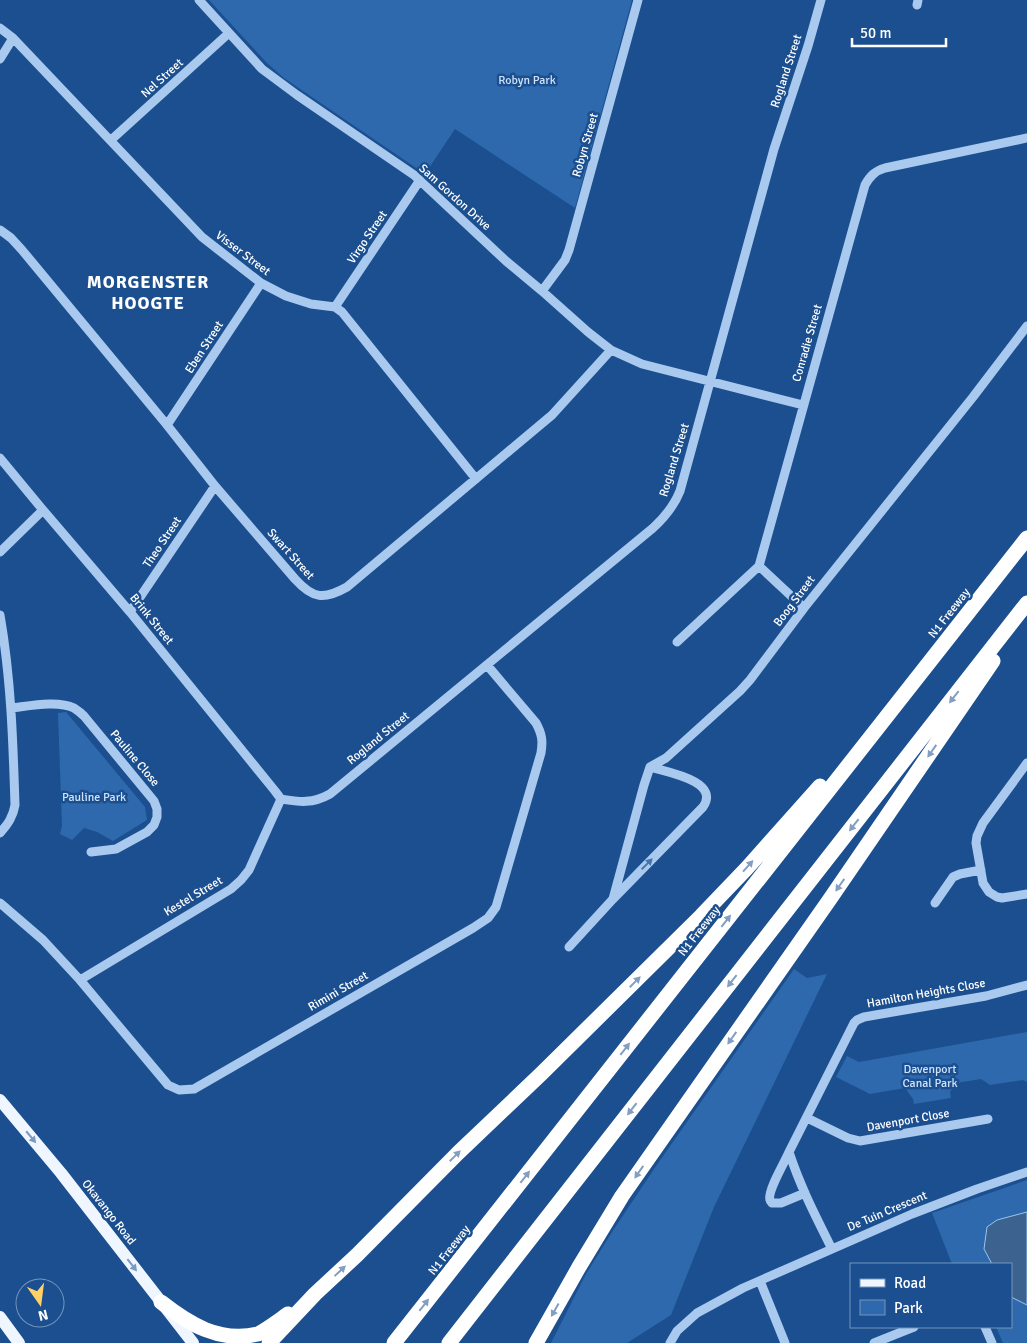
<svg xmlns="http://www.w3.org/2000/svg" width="1027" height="1343" viewBox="0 0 1027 1343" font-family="Signika,sans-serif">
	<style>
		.green { fill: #2e69ad }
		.water { fill: #3c6290; stroke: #9cc4f0 }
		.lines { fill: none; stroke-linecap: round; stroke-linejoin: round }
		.minor { stroke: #a9c9ee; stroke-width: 9 }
		.major { stroke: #f0f6ff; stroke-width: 12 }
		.highway { stroke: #fff; stroke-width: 15 }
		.oneway { fill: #829ec1 }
		.oneway2 { fill: #4674ac }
		.oneway3 { fill: #7b9ac1 }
		.labels { text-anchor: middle; stroke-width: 5; stroke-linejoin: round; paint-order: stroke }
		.street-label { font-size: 12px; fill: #fff; stroke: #1b4f8f }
		.park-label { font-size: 12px; fill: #cfe3fa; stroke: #1b4f8f }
		.district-label { font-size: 18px; font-weight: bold; letter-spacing: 1px; fill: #fff; stroke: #1b4f8f }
	</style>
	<rect width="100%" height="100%" fill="#1b4f8f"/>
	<path class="green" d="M209 0H632L575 208 455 129 425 174 284 78 267 63Z
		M66 712 145 807 147 820 113 841 97 832 84 828 72 840 60 834 62 826 58 713Z
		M794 969 807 978 827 974 714 1207 671 1315 627 1343H551L586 1274 614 1229 654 1169Z
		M1027 1032V1082L1023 1080 990 1085 981 1079 956 1083 950 1092 951 1098 914 1104 913 1099 905 1088 870 1094 836 1077 847 1056 859 1062Z
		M1027 1180V1343H1003L996 1327H1011V1264H952L932 1213Z"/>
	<path class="water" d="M1027 1212V1305L1011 1297V1264H992L984 1249 987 1227 997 1220Z"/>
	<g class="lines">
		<path class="minor" d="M199 0 262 69 297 95 414 175 506 261 542 291 588 332 611 350 642 364 803 405
			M917 5 918 0
			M0 28 13 38 202 237 261 283 286 296 311 304 335 307 342 312 476 479
			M0 59 13 38
			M111 140 229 33
			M0 230 11 238 22 250 167 425 215 486 295 579C313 599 324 600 347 587L552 415 611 350
			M542 291 565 260 569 250 638 0
			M335 307 420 180
			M167 425 261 283
			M0 458 43 510 130 612 275 791 281 799
			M0 552 43 510
			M759 566 804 608
			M130 612 215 486
			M0 615C11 678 13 741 15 805 13 817 8 824 0 833
			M677 642 759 566 865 185C870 176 875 171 885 168L1027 138
			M11 708C29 706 58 700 74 708 77 710 81 713 84 716L154 801 157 809V817L154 825 147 832 116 849 91 852
			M1027 763 983 823 977 836 976 843 983 883 989 892 997 897 1002 898 1027 894
			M281 799C300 802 312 804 330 794L653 528C665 517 674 506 680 491L774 149 808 46 821 0
			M613 899 644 785 650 767 666 758 740 691 750 680 804 608 973 397 1027 326
			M0 903 43 940 80 980 168 1085 179 1090 194 1089 473 928 488 918 496 907 541 753C543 741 542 734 536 723L487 665
			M935 903 953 877 960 874 981 870
			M569 947 613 899 703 807C721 781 666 772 650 767
			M80 980 231 889 241 880 249 870 281 799
			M807 1118 848 1138 860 1141 988 1119
			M789 1152C785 1162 767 1191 770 1200 770 1201 771 1202 772 1203H781L805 1193
			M832 1249C816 1217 800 1186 789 1152L854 1023 857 1020 864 1017 986 996 1027 985
			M760 1281 785 1343
			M985 1327 992 1343
			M670 1343 677 1331 697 1313 743 1288 912 1214 977 1189 1027 1172
			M874 1343 914 1327"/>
		<path class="major" d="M0 1100 61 1173 193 1343
			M0 1317 19 1343"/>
		<path class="highway" d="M161 1302C189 1324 219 1343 258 1334 269 1328 278 1321 288 1314
			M269 1343 315 1294 357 1255 458 1153 541 1074 701 916 747 868 820 786
			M394 1343 1027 538
			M449 1343 1027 603
			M536 1343 579 1267 622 1196 830 899 993 661"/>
	</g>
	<defs><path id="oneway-solid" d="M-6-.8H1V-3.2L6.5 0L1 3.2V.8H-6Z" transform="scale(1.25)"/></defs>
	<g class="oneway">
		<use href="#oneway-solid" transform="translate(954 697) rotate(128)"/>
		<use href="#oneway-solid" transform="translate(932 751) rotate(125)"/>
		<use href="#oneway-solid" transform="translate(854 825) rotate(128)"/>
		<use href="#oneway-solid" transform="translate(748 866) rotate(-48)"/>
		<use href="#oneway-solid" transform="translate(840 885) rotate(125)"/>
		<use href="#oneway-solid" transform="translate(726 921) rotate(-52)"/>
		<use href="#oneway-solid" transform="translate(732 981) rotate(128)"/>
		<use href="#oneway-solid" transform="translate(635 982) rotate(-45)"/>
		<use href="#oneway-solid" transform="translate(732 1038) rotate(125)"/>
		<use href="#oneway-solid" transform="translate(625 1049) rotate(-52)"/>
		<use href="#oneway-solid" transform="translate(632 1109) rotate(128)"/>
		<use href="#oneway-solid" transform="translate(455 1156) rotate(-45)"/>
		<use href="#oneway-solid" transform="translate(639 1172) rotate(125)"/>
		<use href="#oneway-solid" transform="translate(525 1177) rotate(-52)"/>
		<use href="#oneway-solid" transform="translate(340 1271) rotate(-43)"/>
		<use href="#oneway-solid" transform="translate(424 1305) rotate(-52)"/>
		<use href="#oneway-solid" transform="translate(555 1310) rotate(119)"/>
	</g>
	<use class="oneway2" href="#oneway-solid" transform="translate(647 864) rotate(-45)"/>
	<g class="oneway3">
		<use href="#oneway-solid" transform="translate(31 1137) rotate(50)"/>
		<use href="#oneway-solid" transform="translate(132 1265) rotate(52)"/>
	</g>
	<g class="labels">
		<g class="street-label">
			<text transform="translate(786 71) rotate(-72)" y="4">Rogland Street</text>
			<text transform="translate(162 78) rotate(-42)" y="4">Nel Street</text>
			<text transform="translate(585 145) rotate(-74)" y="4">Robyn Street</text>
			<text transform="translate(455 197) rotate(42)" y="4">Sam Gordon Drive</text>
			<text transform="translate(367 237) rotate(-56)" y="4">Virgo Street</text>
			<text transform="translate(243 253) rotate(37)" y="4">Visser Street</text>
			<text transform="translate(807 343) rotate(-74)" y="4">Conradie Street</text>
			<text transform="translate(204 347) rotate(-57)" y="4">Eben Street</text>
			<text transform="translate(674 460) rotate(-73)" y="4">Rogland Street</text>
			<text transform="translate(162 542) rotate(-56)" y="4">Theo Street</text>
			<text transform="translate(291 554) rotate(48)" y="4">Swart Street</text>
			<text transform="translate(794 601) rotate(-53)" y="4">Boog Street</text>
			<text transform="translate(949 613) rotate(-52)" y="4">N1 Freeway</text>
			<text transform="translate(152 619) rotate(51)" y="4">Brink Street</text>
			<text transform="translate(378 738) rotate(-39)" y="4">Rogland Street</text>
			<text transform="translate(135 758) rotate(50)" y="4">Pauline Close</text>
			<text transform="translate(193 896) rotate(-31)" y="4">Kestel Street</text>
			<text transform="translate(699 931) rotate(-52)" y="4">N1 Freeway</text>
			<text transform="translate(338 991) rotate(-30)" y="4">Rimini Street</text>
			<text transform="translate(926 993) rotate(-10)" y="4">Hamilton Heights Close</text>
			<text transform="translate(908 1120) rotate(-10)" y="4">Davenport Close</text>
			<text transform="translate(887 1211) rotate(-23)" y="4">De Tuin Crescent</text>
			<text transform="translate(109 1212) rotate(52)" y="4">Okavango Road</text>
			<text transform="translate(449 1250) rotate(-52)" y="4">N1 Freeway</text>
		</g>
		<g class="park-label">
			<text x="527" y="84">Robyn Park</text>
			<text x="94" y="801">Pauline Park</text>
			<text x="930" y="1073">Davenport<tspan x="930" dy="14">Canal Park</tspan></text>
		</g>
		<g class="district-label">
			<text x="148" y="288">MORGENSTER<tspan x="148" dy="21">HOOGTE</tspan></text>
		</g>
	</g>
	<rect x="850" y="1263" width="162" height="65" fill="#1b4f8f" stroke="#7695bc"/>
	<rect x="860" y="1279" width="25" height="8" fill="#f0f6ff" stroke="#7695bc"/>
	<text x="894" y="1288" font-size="15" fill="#ffffff">Road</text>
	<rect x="860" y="1300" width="25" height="15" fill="#2e69ad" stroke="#7695bc"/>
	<text x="894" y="1313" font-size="15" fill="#ffffff">Park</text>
	<g transform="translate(40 1303) rotate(166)"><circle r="24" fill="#1b4f8f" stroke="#7695bc"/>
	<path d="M0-4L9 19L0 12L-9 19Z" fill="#ffd166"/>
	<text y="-8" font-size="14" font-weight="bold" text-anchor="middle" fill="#ffffff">N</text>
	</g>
	<path d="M852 38v8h94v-8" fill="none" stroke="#ffffff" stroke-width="2.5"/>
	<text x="860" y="38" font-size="15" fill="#ffffff" stroke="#1b4f8f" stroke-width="4" paint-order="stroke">50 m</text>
</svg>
